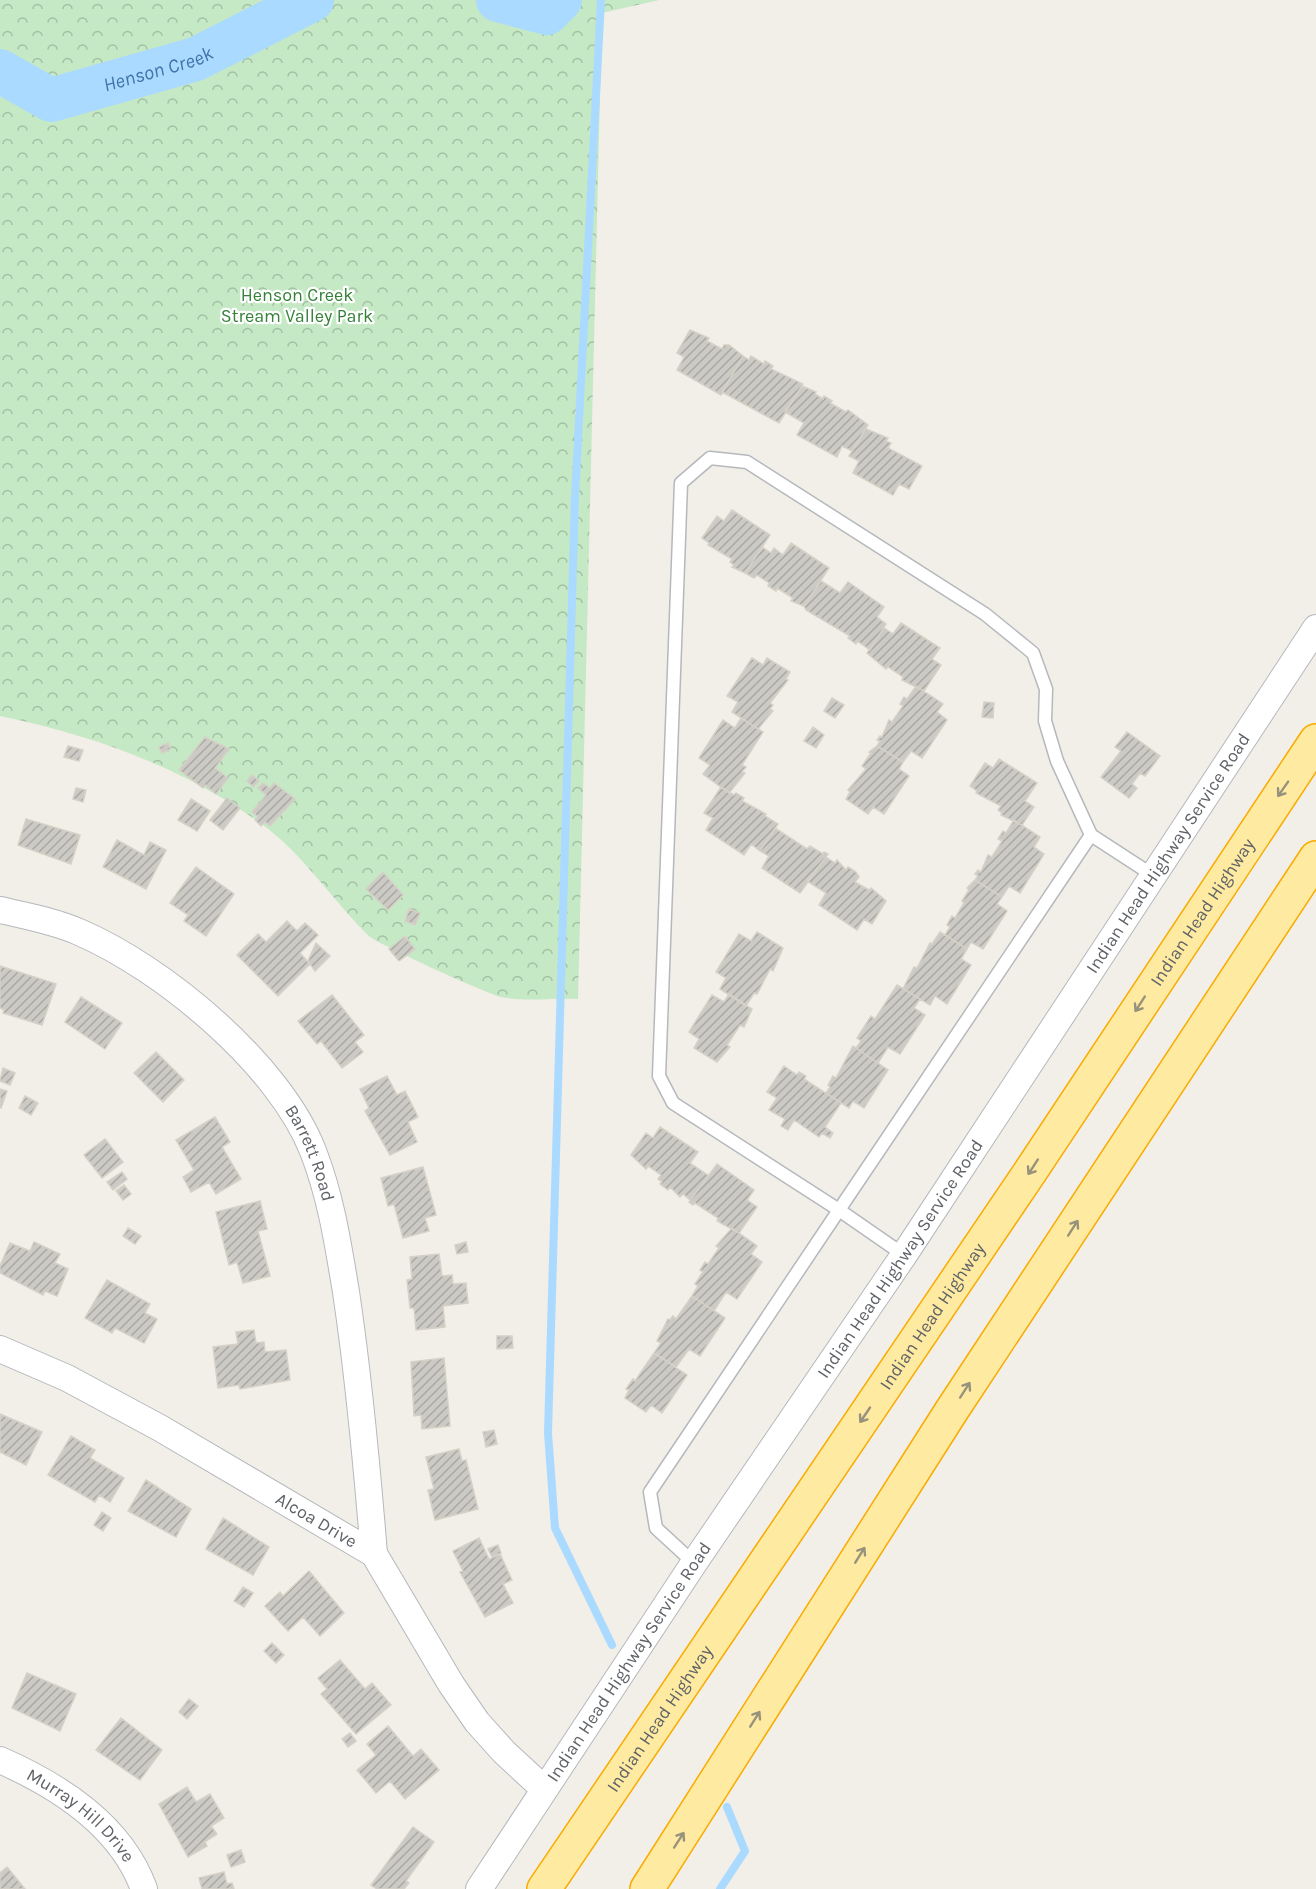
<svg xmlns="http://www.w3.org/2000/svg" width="1316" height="1889" viewBox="0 0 1316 1889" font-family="Karla,sans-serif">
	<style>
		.park { fill: url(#park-crowns) }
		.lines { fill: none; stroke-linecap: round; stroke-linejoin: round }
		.stream { stroke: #aadaff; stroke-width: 8 }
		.river { stroke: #aadaff; stroke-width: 44 }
		.building { fill: url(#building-hatch); stroke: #d6d1c6; stroke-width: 1.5 }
		.service-casing { stroke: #b5b8bc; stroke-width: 15 }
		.minor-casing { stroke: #b5b8bc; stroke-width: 28 }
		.trunk-casing { stroke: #f9ab00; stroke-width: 36 }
		.service { stroke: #fff; stroke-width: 12 }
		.minor { stroke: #fff; stroke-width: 26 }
		.trunk { stroke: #feeaa1; stroke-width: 33 }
		.oneway { stroke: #97927c }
		.labels { text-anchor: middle; stroke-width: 4.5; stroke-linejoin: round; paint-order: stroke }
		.park-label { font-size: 18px; fill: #348238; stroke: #fff }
		.street-label { font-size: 18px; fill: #5f6368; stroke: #fff }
		.water-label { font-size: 20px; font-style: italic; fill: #4174aa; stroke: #fff }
	</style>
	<defs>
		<pattern id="park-crowns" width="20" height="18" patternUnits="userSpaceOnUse" patternTransform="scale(1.5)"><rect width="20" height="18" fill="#c5e8c5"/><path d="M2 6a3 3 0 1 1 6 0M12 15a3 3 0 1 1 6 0" fill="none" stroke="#a3c0a4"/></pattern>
		<pattern id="building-hatch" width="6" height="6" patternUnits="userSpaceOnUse" patternTransform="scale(1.5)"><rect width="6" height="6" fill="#cccac5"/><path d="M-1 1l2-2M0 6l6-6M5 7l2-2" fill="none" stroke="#a9a8a4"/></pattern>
	</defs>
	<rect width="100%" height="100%" fill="#f1efe8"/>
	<path class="park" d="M0 0H659L602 13 578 999C554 998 525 1002 501 997 490 995 375 943 369 936 332 900 305 856 263 825 185 768 93 735 0 716Z"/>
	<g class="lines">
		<path class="stream" d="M601 0 575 497 548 1433 555 1528 612 1645
			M720 1889 745 1851 727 1807"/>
		<g class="river">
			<path d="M498 0 547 13 560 0"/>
			<path id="s1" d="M0 71 51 100 196 59 312 0"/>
		</g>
	</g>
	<path class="building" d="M690 330 709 338 707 341 722 349 724 345H729L743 356 721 395 677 370 684 357 677 353Z
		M743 356 749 360 751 356 764 364 765 361 773 366 771 369 803 384 779 423 722 392Z
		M802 386 816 392 815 394 823 399 824 396 832 401 830 403 846 412 848 410 868 425 852 451 842 446 837 457 797 435 804 423 785 412Z
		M866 429 888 438 886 441 891 443 888 448 922 466 909 489 899 484 893 495 853 473 859 461 849 456Z
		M732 510 770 535 745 573 732 567 734 565 730 562 732 559 708 545 709 543 702 538 717 516 724 521Z
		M791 543 829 568 804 606 791 601 793 598 777 588 776 591 768 586 769 583 757 575 754 578 745 573 762 547 771 553 774 548 783 555Z
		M821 581 840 593 848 582 884 607 877 617 886 624 870 650 857 641 856 644 848 638 850 636 806 610 804 606Z
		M901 623 940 648 932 659 941 665 924 691 902 680 903 677 888 667 886 669 867 653 884 628 893 634Z
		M752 658 763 665 767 658 790 672 786 679 788 680 770 703 773 705 770 709 773 711 758 729 732 712 738 702 727 696Z
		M916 686 943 704 937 712 947 720 922 758 911 751 903 762 877 746 880 741 877 740 880 736 882 737 889 720 892 722 903 706 900 704 904 697 907 699Z
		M832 698 844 705 835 718 824 711Z
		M984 702 994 703 993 718 982 717Z
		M741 718 763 732 742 765 746 767 742 772 745 773 729 793 703 774 710 765 699 758 723 720 735 728Z
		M813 727 824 735 816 748 804 741Z
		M1127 732 1160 756 1145 776 1140 773 1132 784 1137 788 1129 798 1101 777 1121 751 1115 747Z
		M205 737 229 749 215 768 228 778 216 794 205 785 203 788 179 770Z
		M168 743 171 749 162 753 159 747Z
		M68 746 83 750 79 761 64 757Z
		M877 746 903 762 899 769 909 776 884 814 873 807 868 814 846 799 850 792 848 790 866 769 862 766 871 753 869 752Z
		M999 759 1037 783 1025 801 1034 807 1022 825 1001 815 1002 813 998 810 1001 806 976 793 977 791 970 786 985 763 993 768Z
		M252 775 259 781 253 787 247 781Z
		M263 783 270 788 274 783 295 799 270 826 265 822 261 826 255 820 258 817 252 812 266 795 258 788Z
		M721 787 734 795 736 793 744 798 742 801 766 814 765 816 778 824 760 851 751 844 744 855 706 830 713 818 704 813Z
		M76 788 86 790 83 802 73 799Z
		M227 798 240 808 223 830 210 820Z
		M191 799 210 811 197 831 178 820Z
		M26 819 80 835 71 864 18 845Z
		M1014 820 1040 837 1034 847 1044 854 1020 893 1009 886 1002 897 975 880 978 876 975 874 978 870 981 872 988 855 992 857 1002 841 998 839 1003 831 1006 833Z
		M775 828 807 849 810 846 823 854 824 852 828 854 800 893 762 868 769 856 760 851Z
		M117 840 144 855 150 842 166 850 146 889 103 867Z
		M826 857 835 863 837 860 846 870 848 867 856 872 859 877 855 882 869 890 871 888 886 901 872 924 864 919 857 930 819 905 826 893 807 881Z
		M196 867 234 894 206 936 184 921 188 915 170 903Z
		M383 872 403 895 388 910 366 889Z
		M975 880 1002 897 997 904 1007 911 983 949 971 942 967 949 945 935 950 927 947 925 952 916 955 918 964 903 962 901 969 890 967 888Z
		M409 909 420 913 415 925 405 921Z
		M287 921 297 931 305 923 318 935 300 953 310 964 278 996 237 955 258 934 266 942Z
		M757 932 783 948 773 971 770 969 757 994 754 993 746 1006 720 989 726 978 716 972 739 934 751 941Z
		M940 932 967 949 961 959 971 965 947 1004 935 996 930 1005 903 989 914 967 917 968 930 943 932 944Z
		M405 936 415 949 399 961 389 949Z
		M316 943 330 956 315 971 308 961Z
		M0 966 56 984 42 1025 3 1013 4 1010 0 1008Z
		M897 985 920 999 914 1008 925 1015 900 1054 888 1047 878 1063 856 1048 861 1041 857 1038 871 1016 875 1019Z
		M729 994 752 1009 744 1027 740 1025 727 1045 730 1047 717 1062 694 1048 699 1039 689 1032 712 995 724 1002Z
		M332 995 364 1035 355 1042 363 1052 342 1068 321 1041 317 1044 298 1021Z
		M81 997 122 1023 105 1049 65 1022Z
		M853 1046 888 1070 864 1108 853 1101 849 1108 826 1093 830 1087 828 1085 833 1076 836 1078Z
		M156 1052 184 1080 163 1102 134 1073Z
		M784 1066 797 1075 799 1072 806 1076 804 1079 841 1103 825 1127 833 1133 830 1138 822 1133 819 1137 794 1120 788 1130 781 1126 785 1119 769 1110 777 1098 767 1092Z
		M3 1068 15 1073 10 1085 0 1081Z
		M387 1076 397 1095 405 1091 418 1117 408 1122 417 1142 390 1155 365 1111 369 1108 360 1089Z
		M0 1089 7 1091 1 1108 0 1107Z
		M25 1096 38 1103 31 1115 19 1108Z
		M215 1117 230 1142 222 1147 241 1179 216 1194 209 1182 191 1192 183 1177 194 1170 176 1140Z
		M660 1127 698 1152 690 1163 709 1176 690 1200 683 1194 680 1197 670 1187 668 1190 660 1184 662 1182 658 1179 661 1175 648 1166 646 1169 631 1155 646 1133 653 1138Z
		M105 1139 123 1162 102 1178 84 1155Z
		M717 1164 754 1190 747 1200 757 1207 739 1233 717 1221 718 1218 695 1203 693 1205 689 1202Z
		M423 1167 436 1215 425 1218 429 1231 403 1238 394 1204 388 1206 381 1178Z
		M122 1172 127 1179 113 1190 107 1182Z
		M124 1185 131 1194 123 1200 116 1191Z
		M260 1201 267 1229 258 1231 270 1276 243 1283 237 1262 229 1265 216 1212Z
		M128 1228 141 1236 135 1244 123 1236Z
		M732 1228 757 1246 751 1254 762 1262 737 1299 726 1292 714 1311 692 1296 698 1286 695 1284 703 1272 700 1270 705 1262 708 1264 719 1248 716 1246Z
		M34 1242 60 1254 55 1263 68 1269 57 1296 45 1291 43 1295 0 1273V1266L10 1243 30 1251Z
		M466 1242 468 1252 457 1254 455 1245Z
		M439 1254 442 1276 452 1275 453 1284 466 1283 468 1303 443 1306 445 1327 416 1330 414 1308H410L407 1280 412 1279 410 1257Z
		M107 1280 150 1304 145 1313 157 1319 144 1343 115 1328 112 1333 85 1318Z
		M692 1296 725 1318 700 1356 689 1349 676 1367 654 1353 661 1343 657 1341 668 1319 670 1320 673 1316 676 1319Z
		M254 1330 256 1343 264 1342 265 1352 286 1350 290 1380 240 1389 239 1385 218 1388 213 1347 238 1344 236 1332Z
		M497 1336H512L513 1348 497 1349Z
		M654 1353 687 1375 662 1413 651 1405 646 1412 625 1398 629 1390 626 1389 633 1379 635 1381Z
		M444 1358 450 1426 422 1429 421 1415 414 1416 411 1362Z
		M0 1414 42 1432 26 1465 0 1452Z
		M494 1430 497 1444 486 1447 483 1432Z
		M71 1436 95 1450 90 1458 124 1478 110 1502 99 1495 95 1502 48 1475Z
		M459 1449 462 1461 466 1460 478 1509 435 1520 428 1490 434 1489 426 1457Z
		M146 1480 191 1509 176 1537 128 1511Z
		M102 1512 111 1518 103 1531 94 1525Z
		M223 1518 269 1547 253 1575 206 1549Z
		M479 1538 489 1559 500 1554 512 1580 503 1584 513 1603 485 1617 460 1572 463 1571 453 1551Z
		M498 1545 501 1553 492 1557 488 1549Z
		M309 1571 344 1613 320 1636 303 1617 288 1631 265 1606 280 1592 283 1596Z
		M243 1587 253 1593 244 1607 234 1601Z
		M272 1643 284 1655 276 1663 264 1651Z
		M340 1660 365 1689 372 1683 391 1705 356 1734 321 1694 327 1689 318 1678Z
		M27 1673 76 1694 60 1731 12 1708Z
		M189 1699 198 1706 187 1719 179 1712Z
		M121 1718 162 1750 140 1780 96 1750Z
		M388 1726 413 1756 421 1749 439 1770 405 1799 390 1781 376 1793 357 1770 376 1755 367 1744Z
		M350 1733 356 1741 348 1747 342 1739Z
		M187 1787 196 1802 210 1794 224 1818 211 1826 217 1834 205 1842 207 1846 188 1857 159 1804Z
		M413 1827 434 1842 406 1881 409 1883 404 1889H377L371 1885Z
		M241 1850 245 1862 231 1867 227 1855Z
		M7 1867 25 1889H0V1873Z
		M224 1872 227 1884 232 1883 234 1889H202L199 1878Z"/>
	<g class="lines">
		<defs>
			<path id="service" d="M710 458 747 462 985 614 1033 653 1046 689 1045 721 1057 761 1091 835 839 1210 673 1103 659 1076 681 483Z
				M1091 835 1154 876
				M694 1563 656 1528 650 1492 839 1210 904 1255"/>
			<g id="minor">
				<path id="s2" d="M0 910C26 916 54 921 79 932 163 968 279 1064 313 1151 331 1197 338 1244 346 1292 359 1379 367 1467 374 1554"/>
				<path id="s3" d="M0 1349 67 1378 160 1428 374 1554 451 1684 477 1722 504 1752 544 1789"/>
				<path id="s4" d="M0 1760C59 1786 121 1825 144 1889"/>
				<path id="s5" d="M479 1889 694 1563 904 1255 1316 628"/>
			</g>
			<g id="trunk">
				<path id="s6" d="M544 1889 1030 1172 1316 741"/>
				<path d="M647 1889 952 1410 1316 858"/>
			</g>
		</defs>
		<use href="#service" class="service-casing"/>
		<use href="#minor" class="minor-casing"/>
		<use href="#trunk" class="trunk-casing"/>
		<use href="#service" class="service"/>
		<use href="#minor" class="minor"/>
		<use href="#trunk" class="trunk"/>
	</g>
	<defs><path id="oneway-shaft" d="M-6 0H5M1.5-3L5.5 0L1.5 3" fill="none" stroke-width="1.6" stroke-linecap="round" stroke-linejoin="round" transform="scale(1.5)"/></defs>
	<g class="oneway">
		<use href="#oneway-shaft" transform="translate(1283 789) rotate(125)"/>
		<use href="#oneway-shaft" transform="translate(1140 1004) rotate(123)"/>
		<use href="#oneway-shaft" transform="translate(1033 1167) rotate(123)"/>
		<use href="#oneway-shaft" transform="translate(1073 1228) rotate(-57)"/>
		<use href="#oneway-shaft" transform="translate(965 1390) rotate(-57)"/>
		<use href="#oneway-shaft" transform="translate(865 1415) rotate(124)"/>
		<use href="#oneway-shaft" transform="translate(860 1555) rotate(-58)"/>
		<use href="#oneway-shaft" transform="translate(755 1719) rotate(-58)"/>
		<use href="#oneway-shaft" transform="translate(679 1840) rotate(-57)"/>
	</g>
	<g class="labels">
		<g class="park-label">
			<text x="297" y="301">Henson Creek<tspan x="297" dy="21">Stream Valley Park</tspan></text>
		</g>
		<g class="street-label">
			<text dy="6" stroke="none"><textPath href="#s5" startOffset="1244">Indian Head Highway Service Road</textPath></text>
			<text dy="6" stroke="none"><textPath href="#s6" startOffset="1178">Indian Head Highway</textPath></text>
			<text dy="6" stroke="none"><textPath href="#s2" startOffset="410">Barrett Road</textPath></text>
			<text dy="6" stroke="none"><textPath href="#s5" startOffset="758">Indian Head Highway Service Road</textPath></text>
			<text dy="6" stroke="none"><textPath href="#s6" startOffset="692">Indian Head Highway</textPath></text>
			<text dy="6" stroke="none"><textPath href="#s3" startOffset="360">Alcoa Drive</textPath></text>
			<text dy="6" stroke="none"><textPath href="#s5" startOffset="272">Indian Head Highway Service Road</textPath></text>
			<text dy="6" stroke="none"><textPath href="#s6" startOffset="206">Indian Head Highway</textPath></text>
			<text dy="6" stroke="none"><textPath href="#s4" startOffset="99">Murray Hill Drive</textPath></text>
		</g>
		<g class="water-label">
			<text dy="7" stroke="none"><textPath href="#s1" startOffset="170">Henson Creek</textPath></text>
		</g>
	</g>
</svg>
